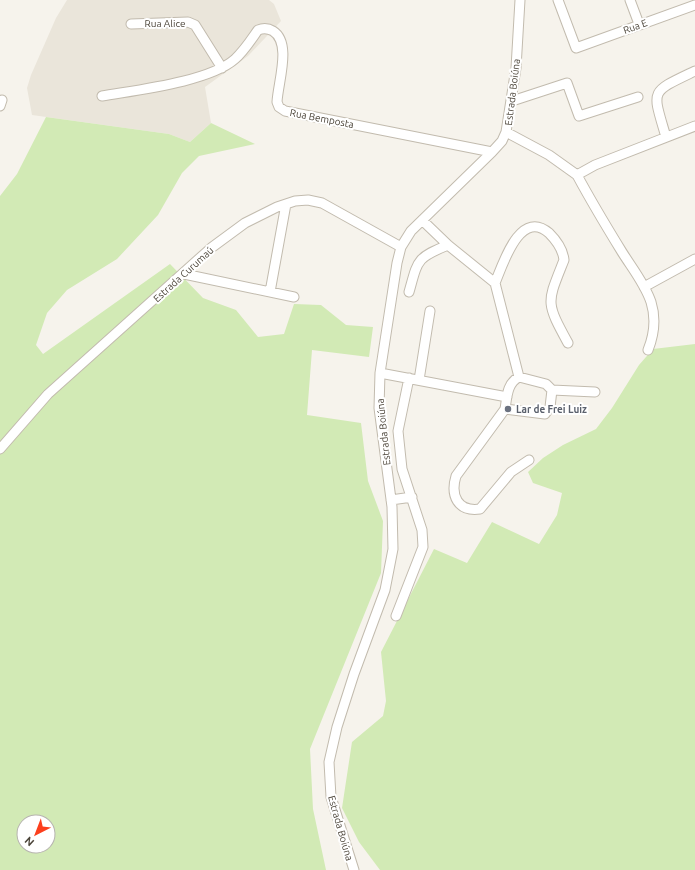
<svg xmlns="http://www.w3.org/2000/svg" width="695" height="870" viewBox="0 0 695 870" font-family="Ubuntu,sans-serif">
	<style>
		.residential { fill: #eae5da }
		.green { fill: #d2eab5; fill-rule: evenodd }
		.lines { fill: none; stroke-linecap: round; stroke-linejoin: round }
		.minor-casing { stroke: #c2bbae; stroke-width: 11 }
		.minor { stroke: #fff; stroke-width: 9 }
		.worship-dot { fill: #6b7280; stroke: #fff; stroke-width: 1.5 }
		.labels { text-anchor: middle; stroke-width: 4; stroke-linejoin: round; paint-order: stroke }
		.street-label { font-size: 10px; fill: #4b4439; stroke: #fff }
		.worship-label { font-size: 10px; font-weight: bold; fill: #5b616d; stroke: #fff; text-anchor: start }
	</style>
	<rect width="100%" height="100%" fill="#f6f3ec"/>
	<path class="residential" d="M67 0H269L274 4 281 21 248 56 205 87 211 123 190 142 169 134 32 115 27 88 31 75 56 18Z"/>
	<path class="green" d="M46 117 169 134 190 142 211 123 255 144 199 156 182 173 158 215 117 259 67 290 47 313 36 345 43 354 170 264 203 298 236 310 258 337 284 334 294 304 321 305 346 325 373 327 369 357 312 350 307 415 361 423 368 481 383 521 381 573 310 749 313 809 326 870H0V196L17 174ZM24 822H48V846H24Z
		M695 344V870H380L359 842 342 808 352 742 383 716 386 701 381 652 434 549 467 563 492 522 539 544 557 515 562 493 533 483 528 472 543 458 563 445 596 429 612 408 639 365 653 349Z"/>
	<g class="lines">
		<defs>
			<path id="minor" d="M558 0 576 48 695 5
				M630 0 639 24
				M131 24 188 22 195 25 222 68
				M102 96C136 90 209 82 235 59 244 51 251 40 258 30 263 28 268 28 273 31 292 43 278 82 277 102L279 107 285 111 492 152
				M512 101 567 83 579 116 638 97
				M0 106 2 100
				M506 132 549 155 577 175 595 165 695 126
				M666 137C652 89 649 93 695 71
				M577 175C591 201 606 226 622 252 632 268 645 284 651 302 656 318 654 335 648 350
				M422 220 448 245 495 283 519 377
				M184 274 294 297
				M495 283C503 264 520 208 549 233 556 240 563 250 564 260 547 303 545 301 568 343
				M644 287 695 259
				M270 292 286 204
				M409 292C418 260 416 258 448 245
				M380 373 507 397
				M519 377 546 384 552 390 550 407 545 414 505 409C507 397 507 383 519 377Z
				M419 380 430 311
				M552 390 595 392
				M505 409 456 476C450 496 458 512 480 509L511 472 529 460
				M0 449 48 394 211 248 245 223 277 207 295 201 308 200 322 203 401 247
				M391 500 412 497
				M396 616 423 547 422 530 402 469 398 431 409 378
				M354 870 331 797 329 762 337 727 354 674 385 590 393 549 392 507 379 408 380 373 397 263 401 247 411 231 492 152 502 141 506 132 516 68 520 0"/>
		</defs>
		<use href="#minor" class="minor-casing"/>
		<use href="#minor" class="minor"/>
	</g>
	<circle class="worship-dot" cx="508" cy="409" r="4"/>
	<g class="labels">
		<g class="street-label">
			<text x="165" y="27">Rua Alice</text>
			<text transform="translate(635 26) rotate(-20)" y="4">Rua E</text>
			<text transform="translate(512 92) rotate(-83)" y="4">Estrada Boiúna</text>
			<text transform="translate(322 118) rotate(11)" y="4">Rua Bemposta</text>
			<text transform="translate(183 274) rotate(-42)" y="4">Estrada Curumaú</text>
			<text transform="translate(383 432) rotate(-96)" y="4">Estrada Boiúna</text>
			<text transform="translate(341 828) rotate(74)" y="4">Estrada Boiúna</text>
		</g>
		<g class="worship-label">
			<text x="516" y="413">Lar de Frei Luiz</text>
		</g>
	</g>
	<g transform="translate(36 834) rotate(222)"><circle r="19" fill="#ffffff" stroke="#b7b4b0"/>
	<path d="M0-3L7 15L0 10L-7 15Z" fill="#fc3f1d"/>
	<text y="-6" font-size="11" font-weight="bold" text-anchor="middle" fill="#4b4439">N</text>
	</g>
</svg>
